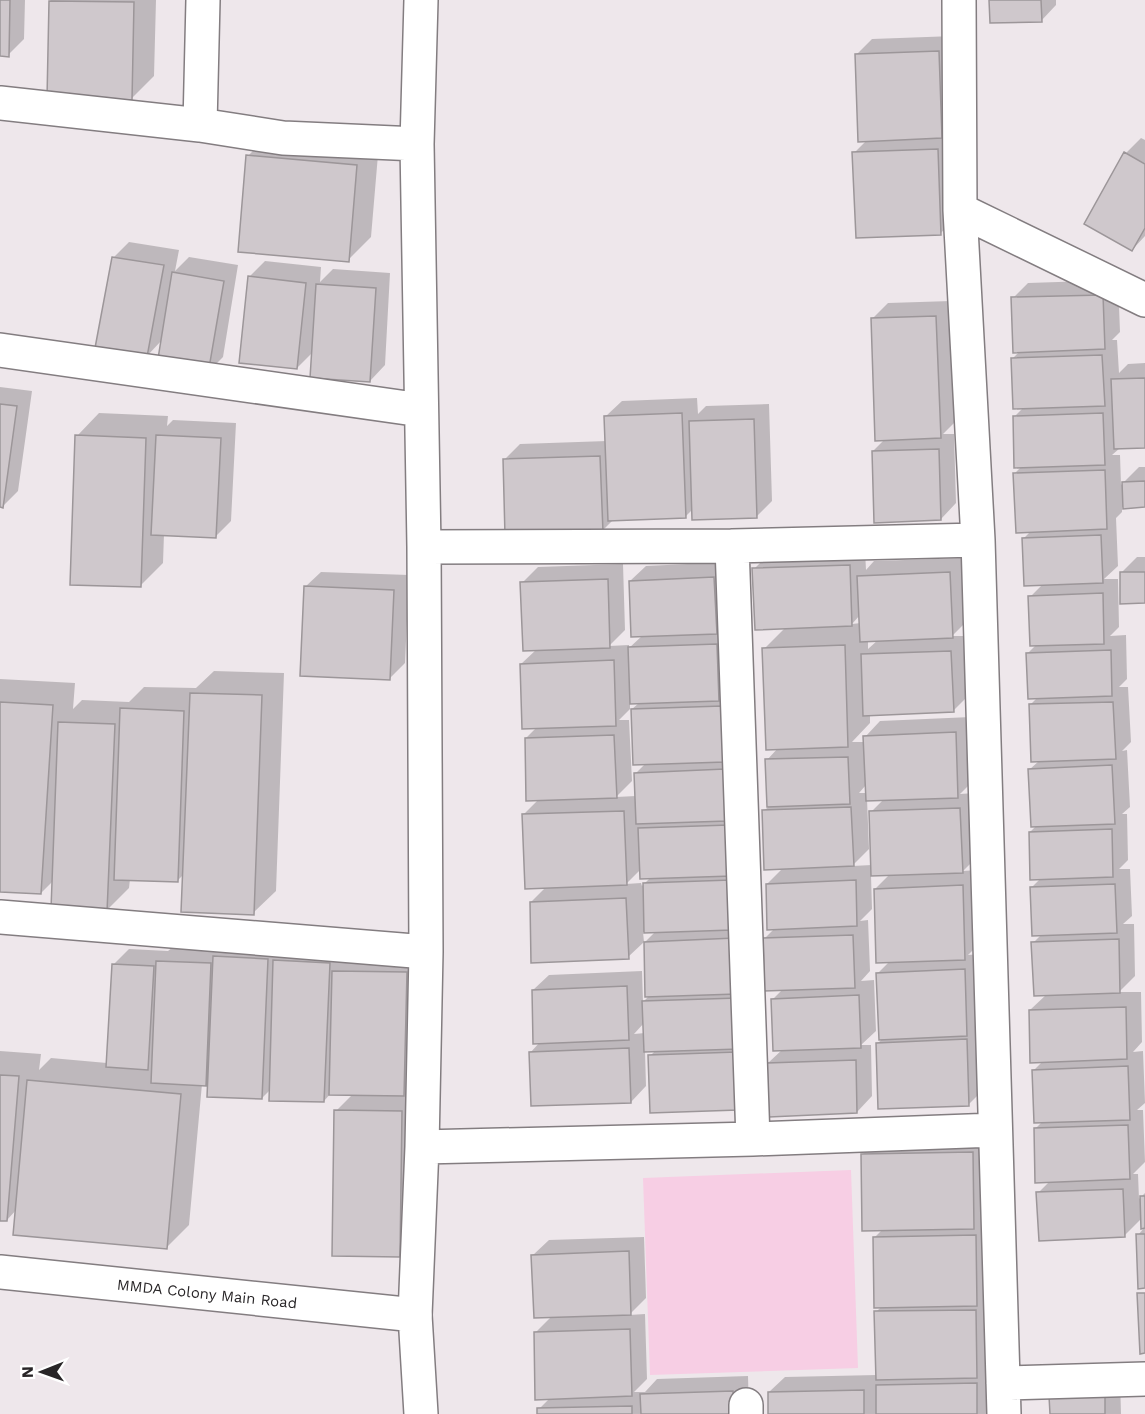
<svg xmlns="http://www.w3.org/2000/svg" width="1145" height="1414" viewBox="0 0 1145 1414" font-family="'Work Sans',sans-serif">
	<style>
		.green { fill: #f7cee4 }
		.shadow { fill: #0003; fill-rule: evenodd }
		.building { fill: #cfc8cc; stroke: #9c9699; stroke-width: 1.5 }
		.lines { fill: none; stroke-linecap: round; stroke-linejoin: round }
		.street-casing { stroke: #837d80; stroke-width: 36 }
		.secondary-casing { stroke: #837d80; stroke-width: 36 }
		.street { stroke: #fff; stroke-width: 33 }
		.secondary { stroke: #fff; stroke-width: 33 }
		.labels { text-anchor: middle; stroke-width: 4.5; stroke-linejoin: round; paint-order: stroke }
		.street-label { font-size: 15px; fill: #282527; stroke: #fff }
	</style>
	<rect width="100%" height="100%" fill="#eee7eb"/>
	<path class="green" d="M851 1170 858 1368 650 1375 643 1178Z"/>
	<path class="shadow" d="M0 0H25L24 39 8 55H0Z
		M51 0H156L154 76 132 98 50 1Z
		M991 0H1056V5L1041 21Z
		M954 36 957 121 943 135 953 134 955 218 940 234 854 153 867 140 857 54 872 39Z
		M270 133 379 143 371 237 348 260 248 156Z
		M1141 138 1145 140V236L1132 250 1126 153Z
		M129 242 179 250 175 271 189 257 238 265 223 357 208 372 162 340 147 356 114 257Z
		M265 261 321 267 320 282 333 269 390 273 385 365 370 381 313 352 297 368 249 277Z
		M1118 280 1120 332 1112 340H1117L1119 373 1128 364 1145 363V446L1120 448 1112 455H1120L1121 485 1139 467H1145V506L1122 507V512L1116 518 1118 566 1104 579H1118L1119 627 1110 636 1126 635 1127 679 1119 687H1128L1131 742 1122 751 1127 750 1130 807 1122 814H1127L1128 860 1119 869H1130L1132 916 1123 924H1134L1135 976 1119 992H1141L1142 1042 1133 1052 1143 1051 1145 1103 1137 1110H1143L1145 1162 1133 1174H1138L1139 1199 1145 1193V1227L1142 1218 1124 1236 1038 1193 1050 1181 1035 1129 1043 1121 1034 1070 1043 1061 1030 1010 1047 994 1033 943 1041 935 1032 887 1041 878 1030 832 1037 825 1030 769 1039 761 1030 705 1038 697 1028 653 1036 645 1030 597 1043 584 1024 538 1031 531 1015 473 1022 466 1014 417 1024 407 1013 358 1020 351 1013 298 1028 283Z
		M951 301 956 421 943 434H954L956 503 941 519 873 451 885 439 872 319 888 303Z
		M0 387 32 391 18 491 3 506H0Z
		M697 398 698 414 706 406 769 404 772 501 757 516 693 509 685 517 614 519 602 531 504 460 520 444 607 441 606 416 622 401Z
		M99 413 168 416 167 426 173 420 236 423 231 521 216 536 164 534 163 563 140 586 77 436Z
		M865 550 866 570 874 561 965 558 967 621 952 636H966L969 695 953 711 870 714V723L852 742H865V737L880 721 971 717 973 781 960 794 975 793 978 856 963 871 978 870 980 943 968 955 980 954 984 1089 969 1104 877 1044 883 1038 878 973 890 961 875 889 890 874 871 875 872 909 860 921 868 920 870 971 861 981 874 980 876 1031 861 1045H871L872 1096 857 1112 768 1063 783 1049 773 999 783 989 764 939 775 928 767 884 784 867 764 811 769 806 767 760 778 748 764 649 786 627 754 569 770 553ZM860 615 861 623 852 624ZM868 640H878L868 649ZM866 785 867 793H859ZM867 799H884L871 812 872 865 852 866 869 849Z
		M1137 557H1145V602L1121 573Z
		M729 562 753 1093 650 1056 656 1050 645 1051 646 1086 631 1102 530 1053 540 1042 533 990 549 975 642 971 643 1002 650 995 645 942 656 931 643 932 644 942 628 957 531 902 547 886 524 814 539 799 526 738 537 727 521 664 537 649 522 583 538 567 623 564 625 630 609 646 629 645V648L642 636 630 581 646 566ZM630 703H639L632 709 646 763 636 773V796L616 797 632 781 629 720H619L630 709ZM641 869 651 877 642 886 641 883 626 884ZM644 1023 645 1033 634 1034Z
		M321 572 409 575 405 663 390 678 305 587Z
		M214 671 284 673 276 891 253 913 184 874 177 881 130 879 129 888 107 910 54 880 41 893 0 890V679L75 683 73 709 82 700 129 702 144 687 196 688Z
		M174 946 429 950 422 1233 400 1255 336 1111 353 1094 331 1093 324 1101 271 1089 262 1098 210 1080 205 1084H202L189 1225 167 1247 17 1209 7 1220 0 1219V1051L41 1054 39 1070 51 1058 107 1063 113 965 129 949 168 951Z
		M995 1130 996 1205 981 1220H991L992 1361 985 1368H992L993 1414H769V1392L785 1377 877 1375 876 1312 882 1306 875 1237 883 1229 863 1154 885 1132Z
		M1145 1227V1287L1138 1235Z
		M644 1237 646 1298 629 1315 645 1314 647 1379 634 1392H645L657 1379 748 1376 749 1414H539V1409L550 1398 535 1333 552 1316 533 1255 549 1240Z
		M1120 1378 1121 1414H1051Z"/>
	<path class="building" d="M0 0H10L9 57 0 56Z
		M989 0H1041L1042 22 990 23Z
		M49 1 134 2 132 100 47 98Z
		M939 51 942 138 858 142 855 54Z
		M938 149 941 235 856 238 852 152Z
		M1124 152 1145 164V228L1132 251 1084 224Z
		M246 155 357 165 349 262 238 252Z
		M112 257 164 265 147 357 95 348Z
		M172 272 224 281 208 374 157 365Z
		M248 276 306 283 297 369 239 363Z
		M316 284 376 288 370 382 310 378Z
		M1103 295 1105 349 1013 353 1011 297Z
		M936 316 941 438 875 441 871 318Z
		M1102 355 1105 406 1013 409 1011 358Z
		M1145 378V448L1114 449 1111 379Z
		M0 404 17 406 3 508 0 507Z
		M682 413 686 518 608 521 604 416Z
		M1103 413 1105 465 1014 468 1013 416Z
		M754 419 757 518 692 520 689 421Z
		M75 435 146 438 141 587 70 585Z
		M156 435 221 438 216 538 151 535Z
		M939 449 941 520 874 523 872 451Z
		M600 456 603 532 505 536 503 459Z
		M1105 470 1107 529 1016 533 1013 473Z
		M1145 481V507L1123 509 1122 482Z
		M1101 535 1103 583 1024 586 1022 538Z
		M850 565 852 626 755 630 752 568Z
		M950 572 953 638 860 642 857 576Z
		M1120 572H1145V603L1120 604Z
		M714 577 717 634 631 637 629 581Z
		M608 579 610 648 523 651 520 582Z
		M304 586 394 590 390 680 300 676Z
		M1103 593 1104 644 1030 646 1028 596Z
		M717 644 719 701 630 704 628 647Z
		M845 645 848 747 766 750 762 648Z
		M1111 650 1112 696 1028 699 1026 653Z
		M951 651 954 712 863 716 861 654Z
		M614 660 616 726 522 729 520 664Z
		M190 693 262 695 254 915 181 912Z
		M0 702 53 705 41 894 0 892Z
		M1113 702 1116 759 1031 762 1029 704Z
		M722 706 725 762 633 765 631 709Z
		M120 708 184 711 178 882 114 880Z
		M58 722 115 724 107 912 51 909Z
		M956 732 958 798 866 801 863 736Z
		M614 735 617 798 526 801 525 738Z
		M848 757 850 804 767 807 765 759Z
		M1112 765 1115 824 1031 827 1028 769Z
		M725 769 727 821 636 824 634 773Z
		M851 807 854 866 764 870 762 810Z
		M960 808 963 873 871 876 869 811Z
		M624 811 627 885 525 889 522 814Z
		M729 825 732 876 640 879 638 828Z
		M1112 829 1113 877 1030 880 1029 832Z
		M731 880 732 930 644 933 643 883Z
		M856 880 857 926 767 930 766 884Z
		M1115 884 1117 933 1032 936 1030 887Z
		M963 885 965 960 876 963 874 889Z
		M626 898 629 959 531 963 530 902Z
		M853 935 855 988 764 991 763 938Z
		M735 938 737 994 645 997 644 942Z
		M1119 939 1120 993 1034 996 1031 942Z
		M213 956 268 959 262 1099 207 1097Z
		M273 960 330 963 324 1102 269 1101Z
		M156 961 211 963 206 1086 151 1083Z
		M112 964 154 966 148 1070 106 1067Z
		M965 969 967 1036 879 1040 876 973Z
		M332 971 407 972 404 1096 329 1095Z
		M627 986 629 1040 533 1044 532 990Z
		M859 995 861 1048 773 1051 771 999Z
		M738 998 740 1049 644 1052 642 1001Z
		M1126 1007 1127 1059 1030 1063 1029 1010Z
		M967 1039 969 1106 878 1109 876 1043Z
		M629 1048 631 1103 531 1106 529 1052Z
		M737 1052 738 1110 650 1113 648 1055Z
		M856 1060 857 1113 769 1117 767 1063Z
		M1128 1066 1130 1120 1034 1123 1032 1070Z
		M0 1075 19 1076 7 1221H0Z
		M27 1080 181 1094 167 1249 13 1235Z
		M334 1110 402 1111 400 1257 332 1256Z
		M1128 1125 1130 1179 1035 1183 1034 1128Z
		M973 1152 974 1229 862 1231 861 1154Z
		M1123 1189 1125 1237 1039 1241 1036 1192Z
		M1140 1196H1145V1228L1141 1229Z
		M1136 1234H1145V1288L1138 1289Z
		M976 1235 977 1306 874 1308 873 1237Z
		M629 1251 631 1315 534 1318 531 1255Z
		M1137 1293H1145V1353L1140 1354Z
		M976 1310 977 1378 876 1380 874 1311Z
		M630 1329 632 1396 535 1400 534 1332Z
		M977 1383V1414H876V1385Z
		M864 1390V1414H768V1392Z
		M733 1391 734 1414H641L640 1394Z
		M1105 1393V1414H1050L1049 1396Z
		M632 1406V1414H537V1408Z"/>
	<g class="lines">
		<defs>
			<path id="street" d="M959 0 960 210 978 540 1004 1414
				M0 103 200 125 283 138 417 144
				M200 125 203 0
				M960 210 1145 300
				M0 350 421 410
				M732 546 753 1139
				M424 547 732 546 978 540
				M0 917 426 952
				M422 1147 753 1139 995 1130
				M415 1315 422 1147 426 952 424 547 417 144 421 0
				M1003 1383 1145 1379
				M746 1405V1414"/>
			<path id="secondary" d="M0 1272 415 1315 421 1414"/>
		</defs>
		<use href="#street" class="street-casing"/>
		<use href="#secondary" class="secondary-casing"/>
		<use href="#street" class="street"/>
		<use href="#secondary" class="secondary"/>
	</g>
	<g class="labels">
		<g class="street-label">
			<text transform="translate(207 1294) rotate(6)" y="5">MMDA Colony Main Road</text>
		</g>
	</g>
	<g transform="translate(42 1372) rotate(269)" stroke="#ffffff" stroke-width="4.5" paint-order="stroke">
	<path d="M0-4.5L10 22L0 15L-10 22Z" fill="#282527"/>
	<text y="-9" font-size="16" font-weight="bold" text-anchor="middle" fill="#282527">N</text>
	</g>
</svg>
